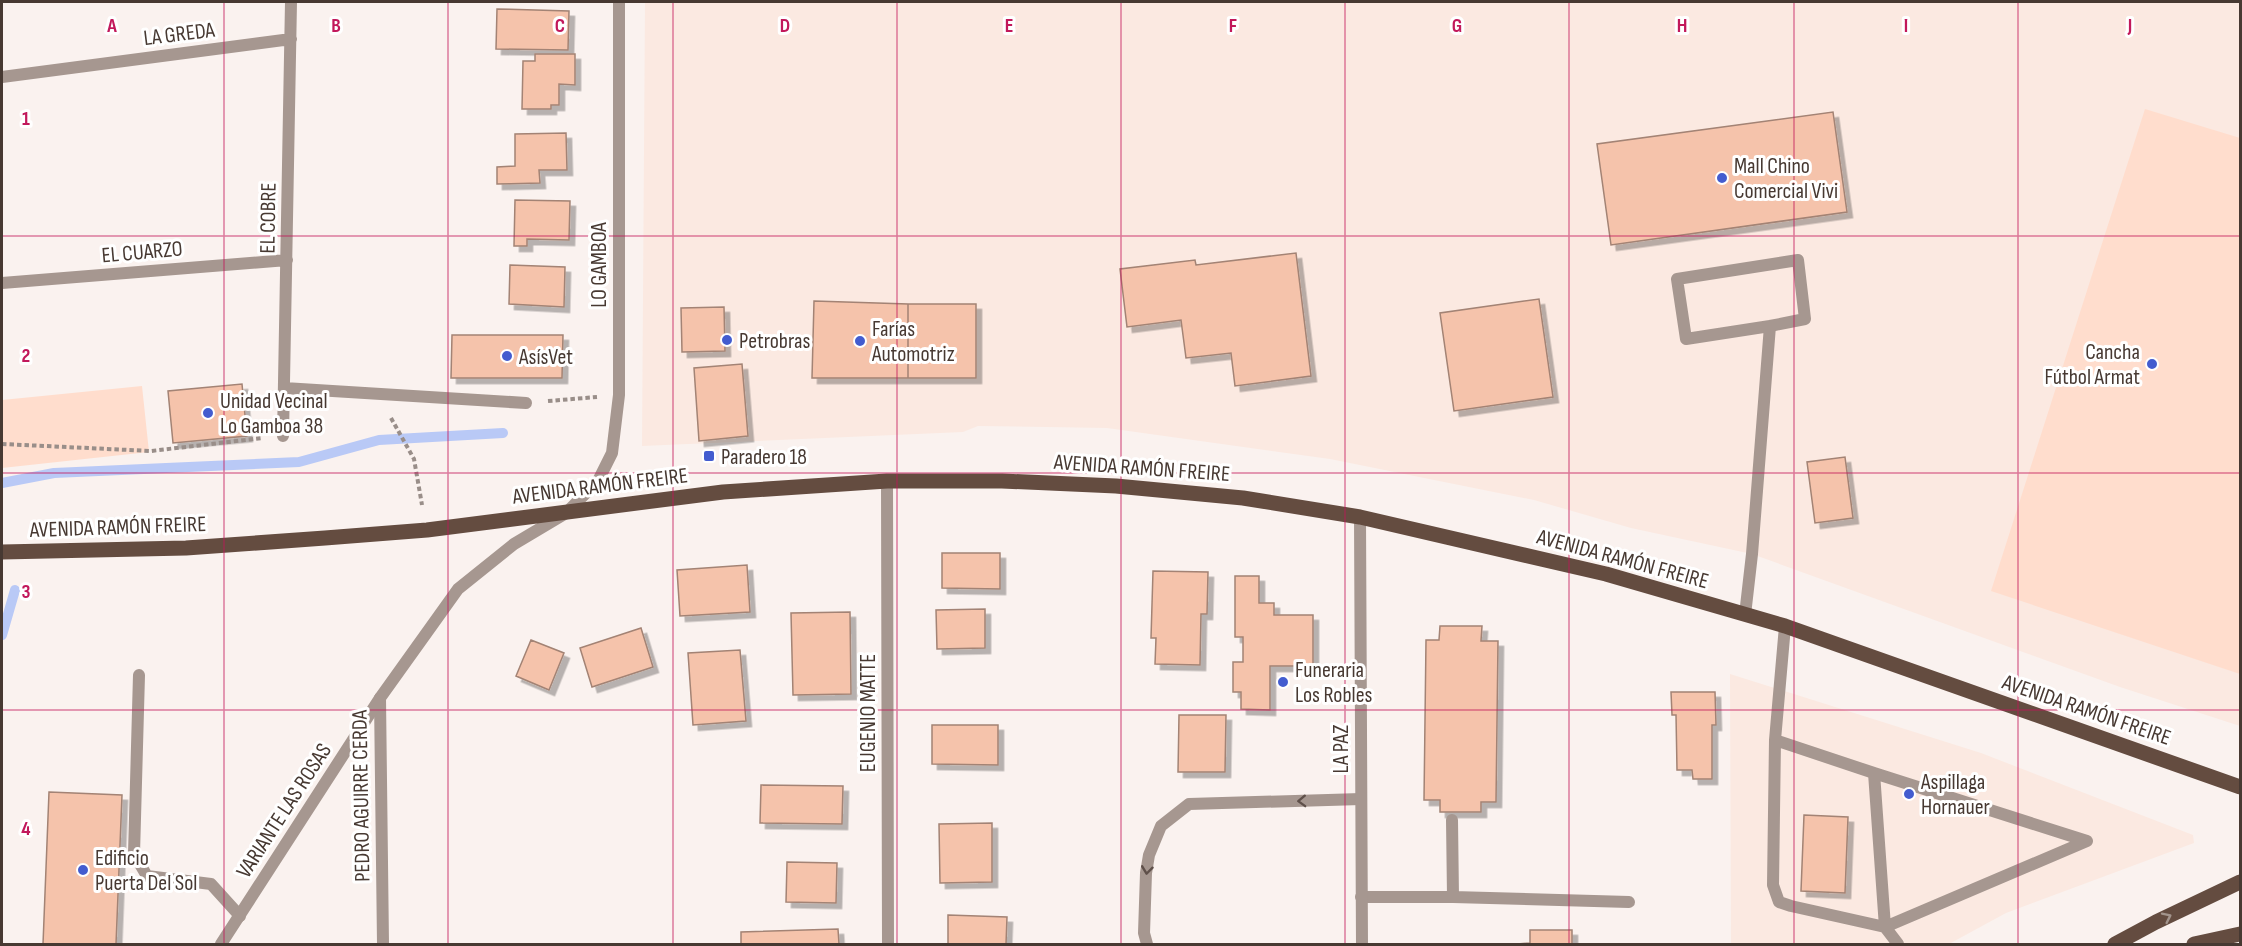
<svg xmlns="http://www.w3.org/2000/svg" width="2242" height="946" viewBox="0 0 2242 946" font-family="'Sofia Sans Condensed',sans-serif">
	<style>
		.built { fill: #fbe9e1 }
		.green { fill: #ffddcd }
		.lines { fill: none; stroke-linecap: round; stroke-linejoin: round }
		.stream { stroke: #b9c9f6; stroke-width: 10 }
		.building { fill: #f5c3ab; stroke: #a38374; stroke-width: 1.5; filter: url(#shadow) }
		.path { stroke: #998e89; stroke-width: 4; stroke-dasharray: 4.5 3; stroke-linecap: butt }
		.service { stroke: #a69790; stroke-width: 12 }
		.minor { stroke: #a69790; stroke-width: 12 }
		.tertiary { stroke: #a69790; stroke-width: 12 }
		.primary { stroke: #644c40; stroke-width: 15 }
		.oneway { stroke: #5f504a }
		.oneway2 { stroke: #a2948c }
		.grid { fill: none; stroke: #c2185b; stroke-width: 1.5; stroke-opacity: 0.55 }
		.poi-dot { fill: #435ccf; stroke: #fff; stroke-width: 2 }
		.labels { text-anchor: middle; stroke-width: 6; stroke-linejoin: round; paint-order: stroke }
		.street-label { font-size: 22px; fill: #473932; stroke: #fff }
		.poi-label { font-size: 22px; fill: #473932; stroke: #fff; text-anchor: start }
		.grid-label { font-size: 20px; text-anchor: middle; font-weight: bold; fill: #c2185b; stroke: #fff; stroke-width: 6; stroke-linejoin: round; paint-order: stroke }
	</style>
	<defs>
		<filter id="shadow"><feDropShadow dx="5.5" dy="5.5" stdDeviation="0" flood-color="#0004"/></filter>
	</defs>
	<rect width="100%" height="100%" fill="#faf2ef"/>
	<path class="built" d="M645 2H2240V726L2120 687 1752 554 1631 528 1534 500 1330 459 1107 428 978 426 963 432 642 446Z
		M1730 674 1981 753 2193 835 2194 843 2006 913 1949 944H1731Z"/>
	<path class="green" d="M2145 109 2240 138V674L1991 591Z
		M142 386 149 452 2 468V400Z"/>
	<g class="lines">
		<path class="stream" d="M2 483 54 473 299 462 379 440 503 433
			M2 635 15 590"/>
	</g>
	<path class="building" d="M497 9 569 11 568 50 496 49Z
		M535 54H575V85L559 84V105H551V109H522L523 61H535Z
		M1833 112 1847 212 1611 245 1597 144Z
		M566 133 567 170H539L540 183 497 184V167L515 166V134Z
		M515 200 570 201 569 240 527 239V246H514Z
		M1296 253 1311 376 1235 386 1231 353 1186 358 1181 320 1127 327 1120 269 1195 260 1196 265Z
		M510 265 565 267 564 307 509 304Z
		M1539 299 1553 397 1454 411 1440 313Z
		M814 301 908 304V378H812Z
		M908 304H976V378H908Z
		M724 307 725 351 682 352 681 308Z
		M452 335H563L562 378H451Z
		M742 364 748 436 699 441 694 368Z
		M242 384 247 436 173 443 168 391Z
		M1845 457 1853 518 1815 523 1807 462Z
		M942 553H1000V589L942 588Z
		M747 565 750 612 680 616 677 570Z
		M1153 571 1208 572 1207 614H1201L1200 665 1155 664 1156 638H1151Z
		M1235 576H1259V603H1274V615H1313V666H1270V710L1241 709V692H1233V662H1243V637H1235Z
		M985 609V648L937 649 936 610Z
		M850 612 851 694 793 695 791 613Z
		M1440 626H1482L1481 641H1498L1496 802H1481V812H1440V800H1424L1426 640H1439Z
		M641 628 653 667 592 687 580 648Z
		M531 640 564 653 549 690 516 676Z
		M740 650 746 721 693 725 688 653Z
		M1671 692H1715L1716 725H1712V779H1693L1692 770H1677L1676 715H1672Z
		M1179 715H1226L1225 772H1178Z
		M932 725H998V765L932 764Z
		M761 785 843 786 842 824 760 823Z
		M49 792 122 795 116 944H43Z
		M1804 815 1848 817 1845 893 1801 891Z
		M992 823V882L940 883 939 824Z
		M787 862 837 863 836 903 786 902Z
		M948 915 1007 917 1006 944H948Z
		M838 929 839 944H741V932Z
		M1530 930H1572V944H1587H1517L1530 943Z"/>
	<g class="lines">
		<path class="path" d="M548 401 597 397
			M391 418 414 459 422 505
			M2 444 151 451 262 438"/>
		<path class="service" d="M1745 615 1752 554 1770 326 1805 319 1798 260 1677 279 1686 339 1770 326
			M1785 626 1775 740 1874 773 1885 927 1898 944
			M139 675 134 854 147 876 211 884 240 916
			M1775 740 1773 885 1779 902 1791 906 1885 927 2087 841 1874 773
			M1452 820 1453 897
			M1361 897H1453L1629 902
			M1147 944 1144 933 1146 873 1149 855 1161 826 1189 804 1361 799"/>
		<path class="minor" d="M2 77 291 39
			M2 283 287 260
			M284 388 526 403
			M283 436 291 2
			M887 481 888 944
			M1360 517 1362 944
			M380 698 383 944"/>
		<path class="tertiary" d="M221 944 380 698 458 589 514 544 566 513 598 481 612 453 619 395V2"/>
		<path class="primary" d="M2 552 186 548 325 538 427 530 723 492 887 481H1002L1116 486 1243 498 1360 517 1606 574 1785 626 2240 787
			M2115 944 2156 922 2240 882
			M2194 944 2240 934"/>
	</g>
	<defs><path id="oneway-chevron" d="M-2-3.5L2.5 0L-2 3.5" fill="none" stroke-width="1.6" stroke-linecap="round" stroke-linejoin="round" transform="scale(1.5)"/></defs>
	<g class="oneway">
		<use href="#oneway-chevron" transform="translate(1302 801) rotate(178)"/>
		<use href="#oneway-chevron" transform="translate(1147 870) rotate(97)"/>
	</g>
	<use class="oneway2" href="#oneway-chevron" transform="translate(2167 917) rotate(-26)"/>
	<path class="grid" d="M224 2V944M448 2V944M673 2V944M897 2V944M1121 2V944M1345 2V944M1569 2V944M1794 2V944M2018 2V944M2 236H2240M2 473H2240M2 710H2240"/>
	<g class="poi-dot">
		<circle cx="1722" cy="178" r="6"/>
		<circle cx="727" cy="340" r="6"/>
		<circle cx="860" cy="341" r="6"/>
		<circle cx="507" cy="356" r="6"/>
		<circle cx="2152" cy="364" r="6"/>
		<circle cx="208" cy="413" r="6"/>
		<rect x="703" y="450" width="12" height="12" rx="3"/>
		<circle cx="1283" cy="682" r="6"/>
		<circle cx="1909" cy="794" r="6"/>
		<circle cx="83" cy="870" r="6"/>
	</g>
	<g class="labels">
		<g class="street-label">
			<text transform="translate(179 33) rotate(-7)" y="8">LA GREDA</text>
			<text transform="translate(267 218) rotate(-89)" y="8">EL COBRE</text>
			<text transform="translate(142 251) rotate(-5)" y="8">EL CUARZO</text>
			<text transform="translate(598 265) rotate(-90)" y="8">LO GAMBOA</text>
			<text transform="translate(1142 467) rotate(4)" y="8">AVENIDA RAMÓN FREIRE</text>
			<text transform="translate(600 485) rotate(-7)" y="8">AVENIDA RAMÓN FREIRE</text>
			<text transform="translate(118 526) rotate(-2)" y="8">AVENIDA RAMÓN FREIRE</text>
			<text transform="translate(1623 558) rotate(15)" y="8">AVENIDA RAMÓN FREIRE</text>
			<text transform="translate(2087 709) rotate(19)" y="8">AVENIDA RAMÓN FREIRE</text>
			<text transform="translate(867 713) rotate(-90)" y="8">EUGENIO MATTE</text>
			<text transform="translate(1340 749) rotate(-90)" y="8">LA PAZ</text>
			<text transform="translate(360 796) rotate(-91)" y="8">PEDRO AGUIRRE CERDA</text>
			<text transform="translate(283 810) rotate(-57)" y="8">VARIANTE LAS ROSAS</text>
		</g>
		<g class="poi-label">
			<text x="1734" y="173">Mall Chino<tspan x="1734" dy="25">Comercial Vivi</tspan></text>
			<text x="872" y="336">Farías<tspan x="872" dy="25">Automotriz</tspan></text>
			<text x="739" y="348">Petrobras</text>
			<text x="2140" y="359" text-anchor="end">Cancha<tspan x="2140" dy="25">Fútbol Armat</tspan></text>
			<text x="519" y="364">AsísVet</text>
			<text x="220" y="408">Unidad Vecinal<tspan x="220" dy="25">Lo Gamboa 38</tspan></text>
			<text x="721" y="464">Paradero 18</text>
			<text x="1295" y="677">Funeraria<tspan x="1295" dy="25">Los Robles</tspan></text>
			<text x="1921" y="789">Aspillaga<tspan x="1921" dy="25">Hornauer</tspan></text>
			<text x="95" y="865">Edificio<tspan x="95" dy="25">Puerta Del Sol</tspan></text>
		</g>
	</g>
	<g class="grid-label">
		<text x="112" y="32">A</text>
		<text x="336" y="32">B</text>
		<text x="560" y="32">C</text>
		<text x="785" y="32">D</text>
		<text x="1009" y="32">E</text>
		<text x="1233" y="32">F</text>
		<text x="1457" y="32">G</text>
		<text x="1682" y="32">H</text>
		<text x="1906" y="32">I</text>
		<text x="2130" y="32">J</text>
		<text x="26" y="125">1</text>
		<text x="26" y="362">2</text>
		<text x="26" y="598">3</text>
		<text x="26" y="835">4</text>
	</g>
	<rect width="2242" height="946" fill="none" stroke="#473932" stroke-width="6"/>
</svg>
